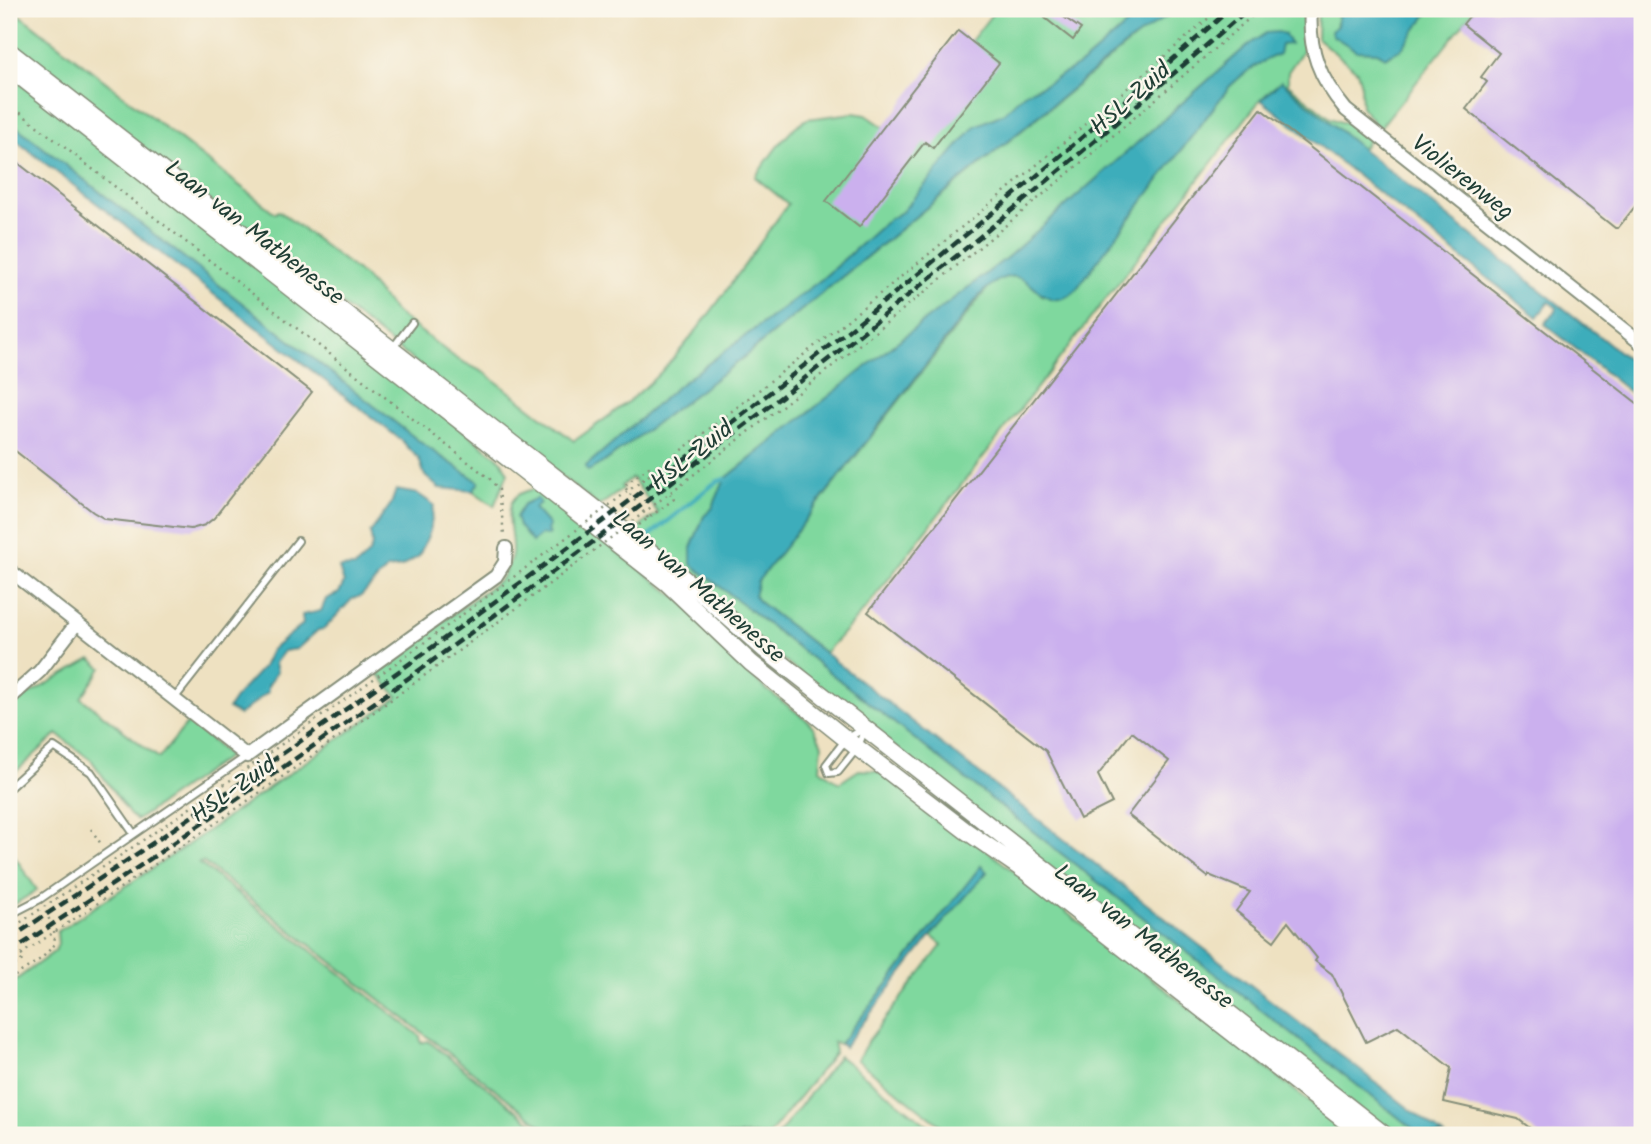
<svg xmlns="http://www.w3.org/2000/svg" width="1651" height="1144" viewBox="0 0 1651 1144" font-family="Kalam,sans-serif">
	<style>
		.green { fill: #7fd89e; stroke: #4f8a69; stroke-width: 2 }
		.water { fill: #3eadbb; stroke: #2e7578; stroke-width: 2 }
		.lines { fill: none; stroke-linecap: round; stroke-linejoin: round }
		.stream { stroke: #3eadbb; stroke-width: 4.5 }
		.building { fill: #cbb0ee }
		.service-casing { stroke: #868f7a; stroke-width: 10 }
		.minor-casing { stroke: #868f7a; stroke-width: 16 }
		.tertiary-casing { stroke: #868f7a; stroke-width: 19 }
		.path { stroke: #868f7a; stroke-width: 2.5; stroke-dasharray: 2 5; stroke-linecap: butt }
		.service { stroke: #fff; stroke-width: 6 }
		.minor { stroke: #fff; stroke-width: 12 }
		.tertiary { stroke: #fff; stroke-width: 16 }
		.rail { stroke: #1f3d34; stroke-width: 4.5; stroke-dasharray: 10 5; stroke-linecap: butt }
		.path-bridge { stroke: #868f7a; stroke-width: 2.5; stroke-dasharray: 2 5; stroke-linecap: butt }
		.labels { text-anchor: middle; stroke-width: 5; stroke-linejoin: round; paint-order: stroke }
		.street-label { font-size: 24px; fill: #1f3d34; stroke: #fbf7ec }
	</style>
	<rect width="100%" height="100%" fill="#fbf7ec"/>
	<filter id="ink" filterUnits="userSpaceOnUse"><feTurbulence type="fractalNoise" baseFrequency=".0143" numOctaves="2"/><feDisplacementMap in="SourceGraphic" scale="14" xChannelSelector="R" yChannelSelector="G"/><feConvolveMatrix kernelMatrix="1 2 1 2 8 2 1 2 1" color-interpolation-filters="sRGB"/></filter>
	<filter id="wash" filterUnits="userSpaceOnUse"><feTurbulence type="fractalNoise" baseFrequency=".00686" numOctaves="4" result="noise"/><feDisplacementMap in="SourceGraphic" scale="28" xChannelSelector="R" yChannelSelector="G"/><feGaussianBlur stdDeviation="1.57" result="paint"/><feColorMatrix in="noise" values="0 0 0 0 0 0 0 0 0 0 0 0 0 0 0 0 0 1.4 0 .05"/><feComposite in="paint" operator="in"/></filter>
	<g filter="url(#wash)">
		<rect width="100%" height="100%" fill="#eee1c1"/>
		<path class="green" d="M9 9H12L275 213 279 211 364 276 395 312 457 359 485 373 574 441C605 419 636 398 662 371 709 320 747 260 788 204L755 177 777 147 795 127 807 119 853 113 866 115 897 136 996 9H1145L1084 62 1046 84 1025 93 1003 114 988 120 902 212 888 220 822 279 678 386 585 467 604 462 739 361 1156 21 1177 9H1305L1303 50 1288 72V84L1330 118 1341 122H1349L1370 138 1362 149 1281 81 1261 99 866 608 825 653 758 601 754 595 758 581 990 285C1015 268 1024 278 1043 296L1074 292 1230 86C1245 71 1259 62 1278 54L1281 45H1248L1009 256 901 339 725 479 712 509 704 516 691 548V564L1421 1135H1391L777 655 632 532 658 513 632 478 621 486 623 489 599 506 9 44Z
			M1318 9H1339L1335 35 1357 51 1377 52 1387 57 1401 49 1431 9H1475L1379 129 1362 108 1361 85 1357 71 1317 38Z
			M9 74 501 460 508 473 494 506 473 491 479 482 424 445 9 121Z
			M536 489 685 604 717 645 767 690 807 720 814 728 822 745 820 769 839 783 859 770 877 771 989 852 1352 1135H953L857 1060 868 1041 942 945 931 936 987 872 981 866 840 1044 833 1042 835 1052 769 1135H554L203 862 199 863 420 1036 421 1043 428 1041 548 1135H9V985L55 951 58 944 57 932 186 846 398 697 375 671 501 579C505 571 511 563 512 553 514 527 495 494 536 489Z
			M91 659 102 668 81 698 159 758 189 721 229 756 137 820 130 815 92 761 57 734 9 778V708L12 704Z
			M9 848 37 890 9 908Z
			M839 1056 940 1135H778Z"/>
		<path class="water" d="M1145 9H1177L1129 42 739 361 604 462 588 471 585 467 678 386 822 279 888 220 902 212 975 126 1003 114 1025 93 1046 84 1084 62Z
			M1339 9H1431L1401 49 1386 57 1377 52 1357 51 1332 35 1331 31 1337 26Z
			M1278 32 1285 34 1290 44 1281 45 1279 54C1259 62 1245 71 1230 86L1074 292C1033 323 1032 241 979 296L758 581 754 595 758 601 1443 1135H1421L691 564V548L704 516 712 509 725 479 901 339 1009 256 1248 45 1266 33Z
			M1281 81 1362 149 1642 370V402L1545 324 1557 308 1549 302 1537 317 1261 100Z
			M9 121 424 445 479 482 473 491 439 488 425 476 419 459 401 440 9 135Z
			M396 490 418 494 434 505 430 531 419 556 401 567 387 569 361 596 352 599 324 629 318 630 297 649 284 651 275 663 277 671 268 686V692L239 715 228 709 238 694 263 667 271 650 303 624 302 615 321 611 326 599 339 593 344 583 339 568 355 567C367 555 376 552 370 533L391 504Z
			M537 498 540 503 534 508 549 525 547 531 549 534 545 536 542 534 532 542 519 526 516 517 524 504Z
			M981 866 987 872 931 936 844 1047 840 1044Z"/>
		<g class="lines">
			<path class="stream" d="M648 537 716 482 725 479"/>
		</g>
		<g id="blocks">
			<path class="building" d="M1052 9 1081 29 1073 40 1045 18Z
				M1475 9H1642V208L1637 204 1618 228H1615L1466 109 1487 82 1481 77 1499 53 1463 24Z
				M958 31 999 63 933 148 925 142 859 227 826 201Z
				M1261 109 1642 407V1135H1539L1518 1119 1444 1102 1451 1068 1398 1026 1366 1042 1332 974 1315 961 1317 958 1288 922 1274 941 1236 911 1250 892 1209 875 1208 877 1128 815 1169 761 1132 732 1098 775 1112 803 1080 819 1046 751 868 612Z
				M9 156 312 392 214 518 205 525 191 529 105 519 93 512 9 446Z"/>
		</g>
	</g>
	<g filter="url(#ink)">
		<use href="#blocks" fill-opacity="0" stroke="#868f7a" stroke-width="2"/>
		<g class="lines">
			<defs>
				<path id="service" d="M392 349 412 323
					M174 699 298 541
					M865 728 858 747 838 772 829 773 826 765 846 739Z
					M9 788 54 747 91 772 134 834
					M9 915 40 899 247 756"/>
				<path id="minor" d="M1311 9C1308 50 1319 78 1346 110L1642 344
					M9 570 247 756 496 576 505 562 506 548
					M9 699 40 671 77 623"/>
				<path id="tertiary" d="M9 51 627 533 693 586 765 650 1385 1135
					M9 68 667 583 751 663 846 739 966 831 1026 872 1363 1135"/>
			</defs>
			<use href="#service" class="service-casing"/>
			<use href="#minor" class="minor-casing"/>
			<use href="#tertiary" class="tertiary-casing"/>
			<path class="path" d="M9 104 490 479 499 490 504 534
				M648 518 624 486 649 467 653 472
				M639 525 674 499 670 494
				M91 829 101 844
				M9 969 24 959 21 954
				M9 980 42 958 55 944 54 930 44 908"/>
			<use href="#service" class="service"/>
			<use href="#minor" class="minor"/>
			<use href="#tertiary" class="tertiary"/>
			<path class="rail" d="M9 939C437 658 847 348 1230 9
				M9 953C444 668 857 351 1248 9"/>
			<path class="path-bridge" d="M9 930C433 650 837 343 1219 9
				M9 962C448 674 865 355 1260 9"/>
		</g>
	</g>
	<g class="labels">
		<g class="street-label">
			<text transform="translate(1130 98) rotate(-41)" y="8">HSL-Zuid</text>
			<text transform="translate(1463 177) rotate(38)" y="8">Violierenweg</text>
			<text transform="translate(255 232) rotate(38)" y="8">Laan van Mathenesse</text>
			<text transform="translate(691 455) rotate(-38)" y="8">HSL-Zuid</text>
			<text transform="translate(699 586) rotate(41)" y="8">Laan van Mathenesse</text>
			<text transform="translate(233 789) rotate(-35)" y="8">HSL-Zuid</text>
			<text transform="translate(1144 936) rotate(38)" y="8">Laan van Mathenesse</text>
		</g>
	</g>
	<rect width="1651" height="1144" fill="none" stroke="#fbf7ec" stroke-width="35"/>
</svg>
